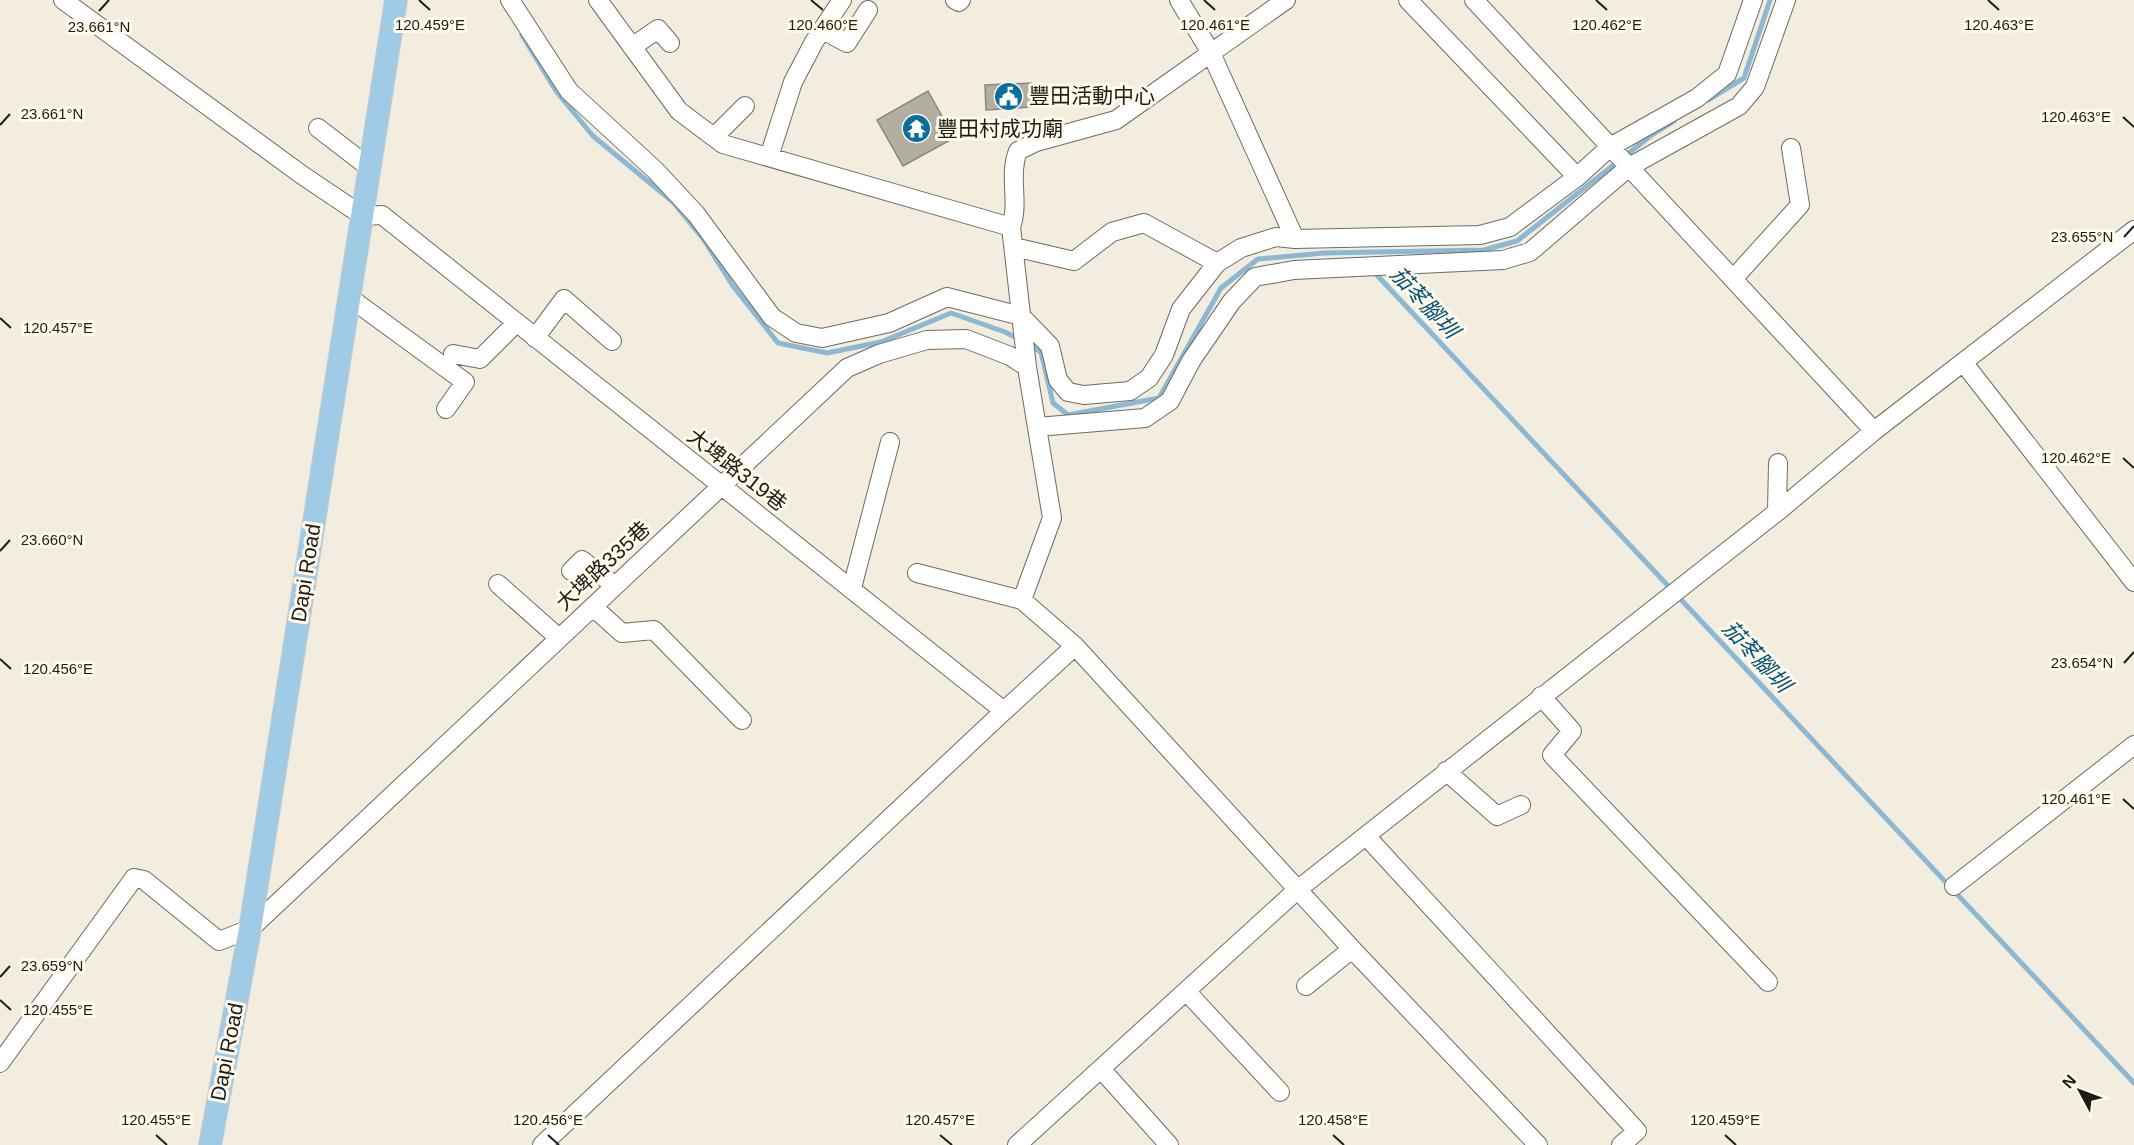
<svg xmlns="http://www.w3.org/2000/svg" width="2134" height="1145" viewBox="0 0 2134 1145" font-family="Arial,'Noto Sans TC',sans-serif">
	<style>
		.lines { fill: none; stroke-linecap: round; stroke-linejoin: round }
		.stream { stroke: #8cb8d4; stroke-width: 5 }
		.building { fill: #b3aea2; stroke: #8b877a; stroke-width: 1.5 }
		.minor-casing { stroke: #6f6b5f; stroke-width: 20 }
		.major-casing { stroke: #cecdcc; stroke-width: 24 }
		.minor { stroke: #fff; stroke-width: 18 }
		.major { stroke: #a0cbe6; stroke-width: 22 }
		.ticks { fill: none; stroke: #1e1c17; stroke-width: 2 }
		.labels { text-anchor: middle; stroke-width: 6; stroke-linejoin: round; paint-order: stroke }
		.poi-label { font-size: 21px; fill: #1e1c17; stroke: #fffaec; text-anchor: start }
		.street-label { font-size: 21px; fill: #1e1c17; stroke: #fffaec }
		.water-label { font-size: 22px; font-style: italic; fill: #035479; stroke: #fffaec }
		.ticks-label { font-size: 15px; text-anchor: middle; fill: #1e1c17; stroke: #fffaec; stroke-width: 6; stroke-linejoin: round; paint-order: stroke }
	</style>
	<rect width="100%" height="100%" fill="#f2eddf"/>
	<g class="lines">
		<path class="stream" d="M522 35 556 91 593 136 673 202 704 240 733 286 778 343 827 353 881 342 951 313 1005 332 1019 339
			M1708 100 1744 78 1770 0
			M1374 272 2134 1083
			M1029 345 1041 352 1053 403 1068 415 1159 398 1221 288 1258 259 1324 253 1484 250 1517 241 1653 134 1674 121"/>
	</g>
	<path class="building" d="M1031 83 1032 107 986 110 985 85Z
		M928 91 954 138 903 166 877 120Z"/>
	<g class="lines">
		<defs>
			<path id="minor" d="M63 0 302 175 363 216 382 215 1004 711 1075 646
				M510 0 569 91 655 170 696 214 772 317 796 333 822 338 889 323 947 297 1021 316 1050 346 1058 380 1068 392 1084 395 1130 391 1149 378 1164 355 1181 309 1217 263 1241 248 1276 237 1295 239 1480 235 1510 227 1577 177
				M598 0 679 111 723 144 1011 227 1027 367 1052 518 1022 600 1075 646 1352 949 1538 1145
				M955 0 959 2 961 0
				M1179 0 1211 53 1295 239
				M1408 0 1577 177 1610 147 1697 98 1727 74 1753 0
				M1474 0 1874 431
				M823 30 847 43 868 10
				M632 47 658 29 670 43
				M318 128 370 168
				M714 137 745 106
				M769 157 793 82 814 42 842 0
				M1011 227C1020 202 1008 176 1018 151L1036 142 1116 120 1286 0
				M1014 247 1074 261 1112 232 1144 223 1217 263
				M1733 279 1800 205 1791 148
				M350 298 465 382 446 409
				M535 338 564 299 612 341
				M453 354 480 359 516 323
				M1963 362 2134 582
				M1037 427 1145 418 1170 401 1191 361 1232 301 1255 277 1294 270 1503 260 1530 252 1629 167 1739 106 1755 87 1786 0
				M1777 512 1778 463
				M571 571 582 560 615 586
				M917 573 1022 600
				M498 584 559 638
				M852 588 890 442
				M593 607 622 633 654 630 742 720
				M1541 696 1572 731 1552 755 1768 982
				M1446 771 1497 816 1521 805
				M1366 836 1637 1131 1621 1145
				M1954 886 2134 745
				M1306 986 1352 949
				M1186 991 1280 1092
				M0 1063 134 878 144 880 219 941 250 929 847 368 879 354 927 340 966 339 1010 356 1027 367
				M1101 1069 1169 1145
				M542 1145 1004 711
				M1017 1145 1297 890 1777 512 1874 431 2134 230"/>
			<path id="major" d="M210 1145 250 929 396 0"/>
		</defs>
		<use href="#minor" class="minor-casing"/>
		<use href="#major" class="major-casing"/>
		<use href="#minor" class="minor"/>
		<use href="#major" class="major"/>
	</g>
	<path class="ticks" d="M419 0 430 10M811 0 823 10M1204 0 1215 10M1596 0 1607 10M1988 0 1999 10M99 11 109 0M2123 117 2134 127M0 125 10 114M2124 237 2134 226M0 318 11 328M2123 458 2134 468M0 551 10 540M0 659 11 669M2124 663 2134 652M2123 799 2134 809M0 977 10 966M0 1000 11 1010M156 1135 167 1145M548 1135 559 1145M940 1135 952 1145M1333 1135 1344 1145M1725 1135 1736 1145"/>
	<defs>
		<symbol id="civic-disc" viewBox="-11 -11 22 22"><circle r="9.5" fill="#0c6e9c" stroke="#fffaec"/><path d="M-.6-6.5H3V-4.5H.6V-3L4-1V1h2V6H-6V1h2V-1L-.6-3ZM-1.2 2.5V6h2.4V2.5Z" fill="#fff"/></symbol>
		<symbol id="temple-disc" viewBox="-11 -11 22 22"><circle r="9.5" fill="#0c6e9c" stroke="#fffaec"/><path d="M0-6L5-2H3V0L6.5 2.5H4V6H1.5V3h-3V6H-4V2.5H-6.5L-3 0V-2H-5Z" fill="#fff"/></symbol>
	</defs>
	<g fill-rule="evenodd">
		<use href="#civic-disc" x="992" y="80" width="33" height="33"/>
		<use href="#temple-disc" x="900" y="112" width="33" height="33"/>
	</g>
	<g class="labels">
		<g class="poi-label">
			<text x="1029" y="103">豐田活動中心</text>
			<text x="937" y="136">豐田村成功廟</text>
		</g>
		<g class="street-label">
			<text transform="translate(737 470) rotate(38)" y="7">大埤路319巷</text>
			<text transform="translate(603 566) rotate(-43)" y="7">大埤路335巷</text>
			<text transform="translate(306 573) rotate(-81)" y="7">Dapi Road</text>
			<text transform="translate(227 1052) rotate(-79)" y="7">Dapi Road</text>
		</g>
		<g class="water-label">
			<text transform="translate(1425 302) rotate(47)" y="8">茄苳腳圳</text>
			<text transform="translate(1757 656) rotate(47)" y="8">茄苳腳圳</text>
		</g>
	</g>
	<g class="ticks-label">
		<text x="430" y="30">120.459°E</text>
		<text x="823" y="30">120.460°E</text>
		<text x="1215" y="30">120.461°E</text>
		<text x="1607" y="30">120.462°E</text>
		<text x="1999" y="30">120.463°E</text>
		<text x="99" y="32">23.661°N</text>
		<text x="52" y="119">23.661°N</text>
		<text x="2076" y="122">120.463°E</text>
		<text x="2082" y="242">23.655°N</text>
		<text x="58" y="333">120.457°E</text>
		<text x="2076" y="463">120.462°E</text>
		<text x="52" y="545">23.660°N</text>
		<text x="2082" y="668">23.654°N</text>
		<text x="58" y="674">120.456°E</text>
		<text x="2076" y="804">120.461°E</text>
		<text x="52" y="971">23.659°N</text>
		<text x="58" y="1015">120.455°E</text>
		<text x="156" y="1125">120.455°E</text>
		<text x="548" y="1125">120.456°E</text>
		<text x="940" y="1125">120.457°E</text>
		<text x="1333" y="1125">120.458°E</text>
		<text x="1725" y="1125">120.459°E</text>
	</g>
	<g transform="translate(2080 1091) rotate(311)" stroke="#fffaec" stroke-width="4.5" paint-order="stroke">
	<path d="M0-4.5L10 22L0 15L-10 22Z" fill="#1e1c17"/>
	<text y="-9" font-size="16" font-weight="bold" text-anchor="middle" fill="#1e1c17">N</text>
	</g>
</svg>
